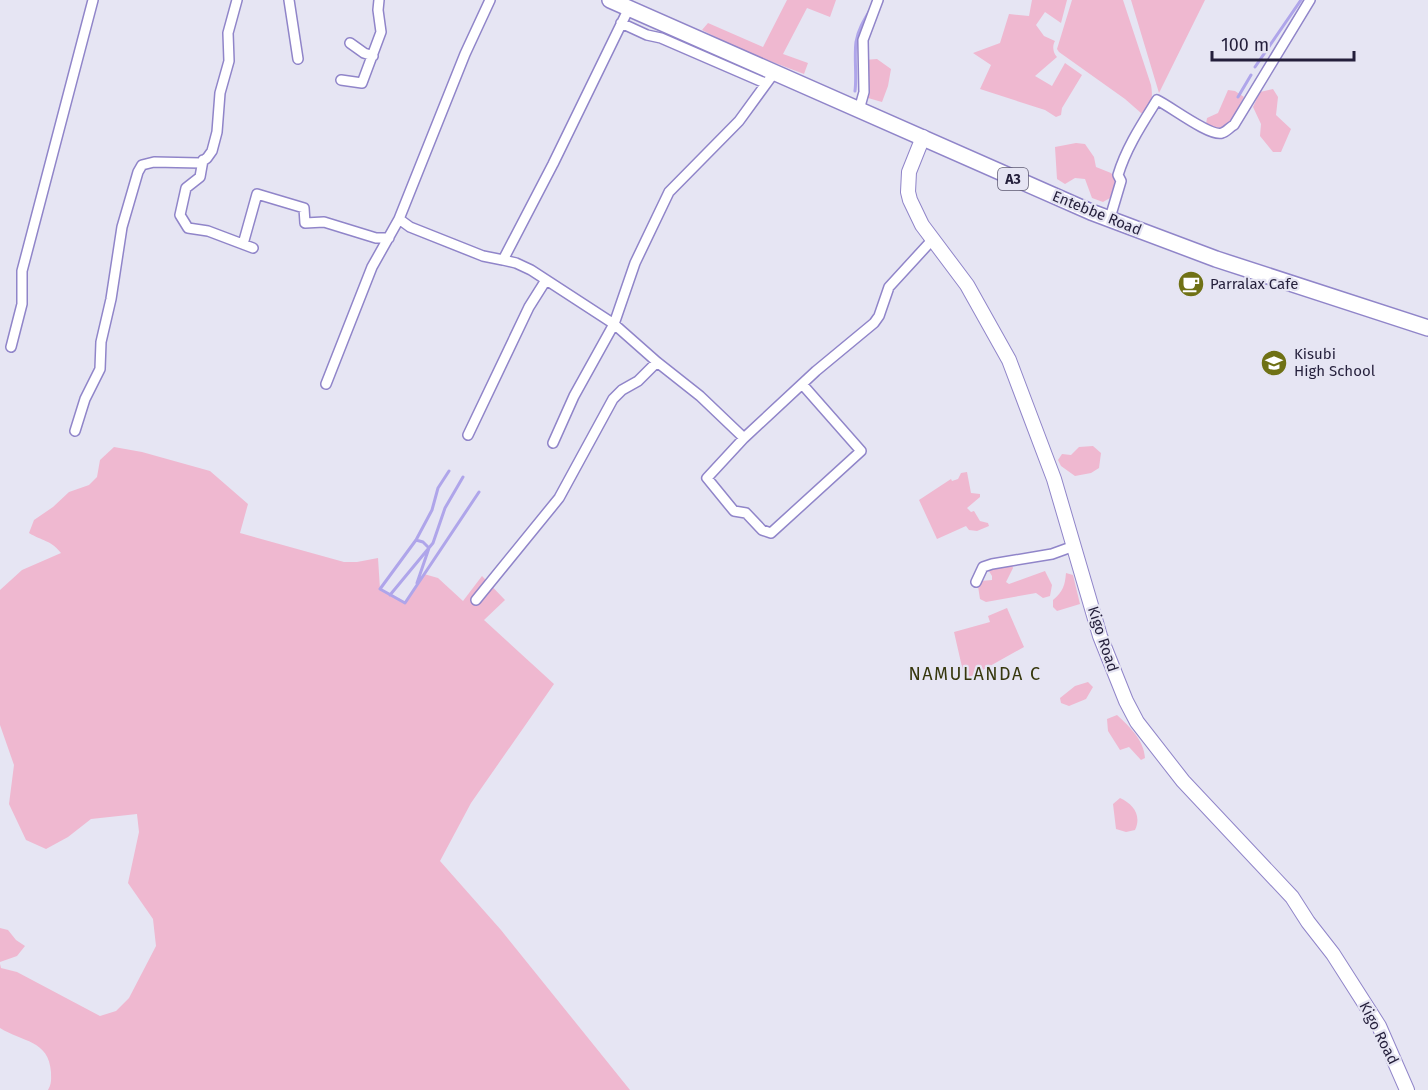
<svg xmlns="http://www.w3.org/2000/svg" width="1428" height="1090" viewBox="0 0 1428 1090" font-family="'Fira Sans',sans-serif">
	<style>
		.green { fill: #efb8d0 }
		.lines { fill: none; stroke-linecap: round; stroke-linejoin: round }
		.stream { stroke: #afa5ea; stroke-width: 3 }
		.street-casing { stroke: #9085c9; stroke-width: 12 }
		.secondary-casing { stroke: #9085c9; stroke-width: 16 }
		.primary-casing { stroke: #9085c9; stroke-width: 18 }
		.street { stroke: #fff; stroke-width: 9 }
		.secondary { stroke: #fff; stroke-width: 14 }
		.primary { stroke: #fff; stroke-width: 15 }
		.labels { text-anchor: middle; stroke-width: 4.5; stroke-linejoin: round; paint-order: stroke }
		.shield { fill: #e6e5f3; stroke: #5e5a72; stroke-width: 1.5 }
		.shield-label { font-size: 14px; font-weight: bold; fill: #241f3b }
		.street-label { font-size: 15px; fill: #241f3b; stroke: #e6e5f3 }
		.poi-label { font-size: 15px; fill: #241f3b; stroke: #e6e5f3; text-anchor: start }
		.quarter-label { font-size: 18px; letter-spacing: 1.5px; fill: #36370d; stroke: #e6e5f3 }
	</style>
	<rect width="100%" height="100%" fill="#e6e5f3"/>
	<path class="green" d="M787 0H836L830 17 807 8 783 54 808 63 804 74 741 50 702 30 708 23 763 47Z
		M1032 0H1067L1061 23 1045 12 1036 25 1044 36 1055 41C1052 46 1053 53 1057 57L1035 76 1052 86 1065 63 1082 75 1062 108 1061 115 1056 117 1045 110 980 89 991 65 973 53 1000 43 1009 14 1029 16Z
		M1072 0H1123L1151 85C1153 96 1152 103 1145 113H1141L1125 99 1059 52 1057 49Z
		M1131 0H1205L1159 93Z
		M877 59 891 69 888 86 882 102 868 98 861 91 864 60Z
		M1273 89 1278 97 1276 115 1291 129 1281 152H1273L1260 136 1261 124 1253 107 1260 92Z
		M1228 90 1235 91 1244 97C1235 114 1228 137 1206 124L1207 118 1218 113Z
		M1076 143 1085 144 1094 157 1096 167 1111 173 1116 179 1110 198 1103 202 1092 198 1085 179 1075 178 1065 184 1057 179 1055 147Z
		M1093 446 1101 453 1099 468 1091 473 1075 476 1061 466 1058 460 1062 454 1071 455 1079 447Z
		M114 447 142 452 210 471 248 504 240 533 344 562H357L378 558 380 589 405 603 424 574 438 578 463 601 482 576 505 600 484 620 554 684 471 803 440 861 501 930 630 1090H48C52 1083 51 1079 51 1072 49 1040 22 1042 0 1028V964L1 968 17 972 100 1016 116 1011 129 998 156 946 153 919 128 883 139 832 137 814 91 819 68 837 46 849 26 840 9 804 14 765 0 725V590L22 570 61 553C51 540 42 541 29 533L34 520 53 507 69 492 89 485 97 477 100 460Z
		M967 472 971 493 980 494V497L967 508 971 512 974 511 980 521 988 523 989 526 977 531 969 530 966 526 937 539 919 500 951 479 952 481 958 479 961 473Z
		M1011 562 1013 568 1006 582 1009 584 1045 571 1052 585 1050 596 1043 598 1036 593 986 602 980 599 978 586 981 581 992 580V576L987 568Z
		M1066 573 1073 575 1080 604 1057 611 1053 607V600C1063 592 1065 585 1066 573Z
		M1007 608 1024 647 965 680 954 632 990 622 988 616Z
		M1088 682 1093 687 1086 699 1069 706 1061 703 1060 698 1075 686Z
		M1117 715C1130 727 1144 740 1145 758L1141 760 1129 747 1120 750 1108 731 1107 719Z
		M1120 798C1133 804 1142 815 1135 830L1126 832 1116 829 1113 804Z
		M0 928 8 930 16 940 25 946 17 956 0 962Z"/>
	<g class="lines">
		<path class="stream" d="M1255 67 1301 0
			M855 91C857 75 854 58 856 42 858 30 864 20 870 10
			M1238 97 1251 75
			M449 471 438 488 432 510 416 540 380 589 405 603 479 492
			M416 540 423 542 429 548 417 583
			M390 595 433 543 445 508 463 477"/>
		<defs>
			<path id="street" d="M289 0 298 59
				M621 23 647 35 661 38 765 83
				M350 43 364 53 373 56
				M341 80 362 83 381 32 378 10 379 0
				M859 110 864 92 863 40 878 0
				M203 160 200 177 186 188 180 215 188 228 208 231 253 248
				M1110 218 1121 181 1118 175C1126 148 1142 124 1157 100 1170 106 1210 137 1222 133 1226 132 1230 127 1234 125L1310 0
				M399 219 410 227 483 256 503 260 553 164 629 8
				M243 244 257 194 304 208 305 223 324 222 376 238H389
				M503 260 516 263 531 270 614 324 657 362 700 396 744 438 816 371 874 323 879 316 889 287 933 239
				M11 347 22 304V271L93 0
				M326 384 372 267 399 219 465 54 490 0
				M75 431 85 399 100 369 101 342 111 299 122 227 138 172 142 165 154 162 200 163 207 158 212 151 217 132 220 93 229 61 228 33 237 0
				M468 435 529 307 546 280
				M744 438 707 478 734 511 746 513 762 530 771 533 861 451 802 384
				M553 443 574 396 614 324 635 263 669 192 739 121 774 73
				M976 582 983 567 992 564 1052 554 1074 546
				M476 600 559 498 613 399 622 390 638 381 657 362"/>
			<path id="secondary" d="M923 137 909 172 908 192 910 200 922 225 967 285 1009 360 1054 479 1100 636 1126 701 1137 722 1183 781 1292 897 1308 922 1333 954 1379 1026 1407 1090"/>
			<path id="primary" d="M610 0 1091 212 1216 259 1428 328"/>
		</defs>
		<use href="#street" class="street-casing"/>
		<use href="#secondary" class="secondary-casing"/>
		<use href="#primary" class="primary-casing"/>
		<use href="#street" class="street"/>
		<use href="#secondary" class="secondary"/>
		<use href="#primary" class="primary"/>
	</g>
	<defs>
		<symbol id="cafe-disc" viewBox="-11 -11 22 22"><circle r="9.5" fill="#6f7115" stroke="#e6e5f3"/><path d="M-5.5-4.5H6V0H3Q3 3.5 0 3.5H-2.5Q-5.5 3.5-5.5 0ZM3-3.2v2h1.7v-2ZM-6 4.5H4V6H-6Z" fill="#fff"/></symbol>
		<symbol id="school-disc" viewBox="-11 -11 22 22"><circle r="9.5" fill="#6f7115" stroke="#e6e5f3"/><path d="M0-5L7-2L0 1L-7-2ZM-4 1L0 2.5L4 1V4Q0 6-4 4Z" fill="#fff"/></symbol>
	</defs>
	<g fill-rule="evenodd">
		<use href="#cafe-disc" x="1176" y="269" width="30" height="30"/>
		<use href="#school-disc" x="1259" y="348" width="30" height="30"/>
	</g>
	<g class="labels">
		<rect class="shield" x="998" y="168" width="30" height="22" rx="4.5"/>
		<g class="shield-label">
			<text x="1013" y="184">A3</text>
		</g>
		<g class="street-label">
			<text transform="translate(1097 213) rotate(22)" y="5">Entebbe Road</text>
			<text transform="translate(1103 639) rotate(72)" y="5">Kigo Road</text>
			<text transform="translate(1379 1033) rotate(63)" y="5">Kigo Road</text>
		</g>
		<g class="poi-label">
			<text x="1210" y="289">Parralax Cafe</text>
			<text x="1294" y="359">Kisubi<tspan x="1294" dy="17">High School</tspan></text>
		</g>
		<g class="quarter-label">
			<text x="975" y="680">NAMULANDA C</text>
		</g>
	</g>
	<path d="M1212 51v9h142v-9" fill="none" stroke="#241f3b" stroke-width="3"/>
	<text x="1221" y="51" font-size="18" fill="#241f3b" stroke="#e6e5f3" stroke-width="4.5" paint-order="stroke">100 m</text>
</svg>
